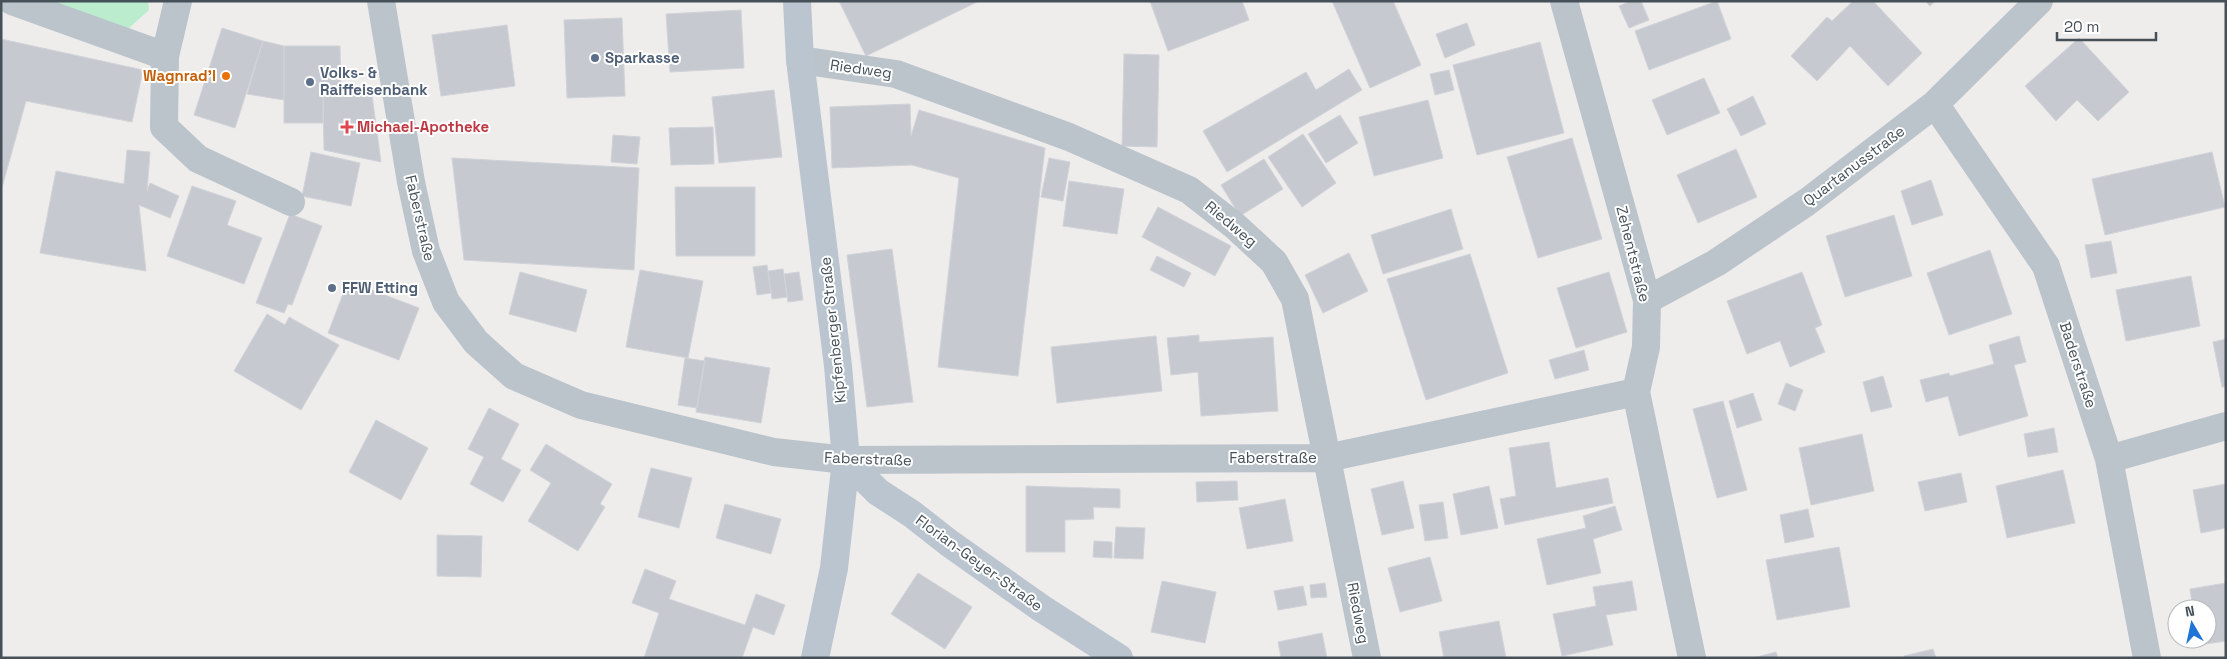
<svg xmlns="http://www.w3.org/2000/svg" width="2227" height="659" viewBox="0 0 2227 659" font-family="'Space Grotesk',sans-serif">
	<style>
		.green { fill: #bbeccd }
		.building { fill: #c6c9cf; stroke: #d0d3d8 }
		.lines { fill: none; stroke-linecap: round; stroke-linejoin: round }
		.street { stroke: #bbc4cb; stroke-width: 28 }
		.secondary { stroke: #bac5d0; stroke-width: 28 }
		.service-dot { fill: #5c6f8a; stroke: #fff; stroke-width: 2 }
		.food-dot { fill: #e8710a; stroke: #fff; stroke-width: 2 }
		.health-dot { fill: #e0444e; stroke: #fff; stroke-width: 2 }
		.labels { text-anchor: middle; stroke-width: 4; stroke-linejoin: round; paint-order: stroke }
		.service-label { font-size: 15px; font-weight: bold; fill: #4e5e75; stroke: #fff; text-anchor: start }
		.street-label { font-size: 15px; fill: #455059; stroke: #fff }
		.food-label { font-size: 15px; font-weight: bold; fill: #c56008; stroke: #fff; text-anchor: end }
		.health-label { font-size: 15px; font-weight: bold; fill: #be3a42; stroke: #fff; text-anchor: start }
	</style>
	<rect width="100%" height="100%" fill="#efecec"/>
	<path class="green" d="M33 1H148L149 10 128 29Z"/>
	<path class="building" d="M839 1H976L977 2 866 56Z
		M1150 1H1242L1249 20 1168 51Z
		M1332 1H1393L1421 65 1370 88Z
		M1631 1H1641L1649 20 1629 28 1619 6Z
		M1717 1 1731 39 1649 70 1635 31Z
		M1853 1H1873L1922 53 1888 86 1850 46 1817 81 1791 56 1827 17 1832 21Z
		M1925 1H1935L1930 6Z
		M741 10 744 68 670 72 666 14Z
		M622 18 625 96 567 98 564 20Z
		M1467 23 1475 45 1445 58 1436 34Z
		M507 25 515 86 441 96 432 35Z
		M222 28 263 41 235 128 194 115Z
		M2079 38 2129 92 2098 121 2077 100 2056 121 2025 86Z
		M1 39 143 70 132 122 26 101 1 191Z
		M263 41 284 46V100L247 94Z
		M1540 42 1564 133 1477 155 1453 65Z
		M284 46H340L341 96H323V123H284Z
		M1124 54 1159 55 1157 147 1122 146Z
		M1349 69 1362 90 1227 172 1203 131 1306 72 1316 90Z
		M1449 70 1454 90 1435 95 1430 74Z
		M1704 78 1720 113 1667 135 1652 100Z
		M774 90 782 157 719 163 712 97Z
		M372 95 381 162 324 150 323 96Z
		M1753 96 1766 124 1741 136 1727 109Z
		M1428 100 1443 158 1374 176 1359 117Z
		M910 104 911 136 919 110 1045 148 1018 376 938 367 959 178 912 165 832 168 830 107Z
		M1340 115 1358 143 1326 163 1308 134Z
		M713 127 714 164 671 165 669 128Z
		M1303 134 1336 183 1302 207 1268 157Z
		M613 135 640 137 637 164 611 162Z
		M1572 138 1602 239 1538 258 1507 157Z
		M1736 149 1757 197 1698 223 1677 175Z
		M127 150 150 152 147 191 150 183 179 196 170 218 139 205 146 271 40 253 56 171 124 184Z
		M311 152 360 163 351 206 302 196Z
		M2212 152 2225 207 2105 235 2092 179Z
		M452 158 639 168 634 270 464 260Z
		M1049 158 1070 162 1063 201 1041 197Z
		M1264 159 1283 189 1240 216 1221 185Z
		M1931 180 1943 215 1912 225 1901 191Z
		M1069 181 1124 189 1117 234 1063 226Z
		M192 186 236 201 227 225 262 238 244 284 167 256Z
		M675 187H755V256H676Z
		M1158 207 1231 246 1215 276 1142 237Z
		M1451 209 1463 249 1383 274 1371 235Z
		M290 214 322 226 292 305 288 304 284 313 256 303Z
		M1894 215 1912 276 1845 297 1826 236Z
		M2111 241 2117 273 2091 278 2085 245Z
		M892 249 913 402 867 407 847 255Z
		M1990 250 2012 314 1949 335 1927 273Z
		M1349 253 1368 291 1323 313 1305 275Z
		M1470 254 1508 373 1426 400 1387 279Z
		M1157 256 1191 273 1184 287 1150 270Z
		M767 265 771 293 757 295 753 267Z
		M783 269 787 297 772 299 768 271Z
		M640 270 703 281 688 358 626 347Z
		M520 272 587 290 576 332 509 314Z
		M799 272 803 300 788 302 784 274Z
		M1609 272 1627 332 1576 348 1557 288Z
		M1802 272 1822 325 1815 328 1825 352 1790 367 1780 341 1747 354 1727 301Z
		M2191 276 2200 326 2126 341 2116 290Z
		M348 281 419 308 399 360 328 333Z
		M267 314 285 325 289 317 339 345 301 410 234 371Z
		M1199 335V342L1273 337 1278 411 1201 416 1198 372 1171 375 1167 338Z
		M1156 336 1162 391 1057 403 1051 347Z
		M2019 336 2026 362 2014 365 2028 416 1959 436 1948 396 1926 402 1920 380 1949 373 1950 376 1994 364 1989 345Z
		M2226 339V387H2222L2213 342Z
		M1584 350 1589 370 1555 379 1549 360Z
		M705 357 770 368 761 423 696 412Z
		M685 358 705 361 697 408 678 405Z
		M1883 376 1892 407 1871 412 1863 382Z
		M1786 383 1803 390 1795 411 1778 404Z
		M1753 393 1762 420 1737 428 1729 401Z
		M1723 401 1747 490 1717 498 1693 409Z
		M489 408 519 424 501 459 521 470 503 502 470 484 484 457 468 449Z
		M376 420 428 448 401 500 349 472Z
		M2054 428 2058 452 2028 457 2024 434Z
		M1862 434 1874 491 1811 505 1799 448Z
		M1549 442 1556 488 1608 478 1613 503 1505 525 1500 499 1516 496 1509 448Z
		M546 444 612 484 600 504 605 507 578 551 528 521 551 483 530 470Z
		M651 468 692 478 679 528 638 517Z
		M2063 470 2075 523 2007 538 1996 486Z
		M1961 473 1967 502 1925 511 1918 482Z
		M1237 481 1238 500 1197 502 1196 482Z
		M1403 481 1414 528 1382 535 1371 489Z
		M2226 484V528L2201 533 2193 490Z
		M1026 486 1120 489V508L1093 507 1094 519 1065 520V552H1026Z
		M1489 486 1498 528 1461 535 1453 494Z
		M1285 499 1293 541 1247 549 1239 508Z
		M1443 502 1448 538 1425 541 1419 505Z
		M725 504 781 519 771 554 716 538Z
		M1615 506 1622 530 1593 539 1601 573 1547 585 1537 539 1586 528 1583 516Z
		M1808 509 1814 537 1785 543 1780 515Z
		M1116 527 1145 528 1143 559 1114 558Z
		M437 535 482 536 481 577 437 576Z
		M1094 541 1112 542V558L1093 557Z
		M1839 547 1850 607 1777 620 1766 560Z
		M1430 557 1442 601 1400 612 1388 568Z
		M645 569 676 581 669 599 745 625 756 594 785 605 774 635 753 627 742 658H644L659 613 632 603Z
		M918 573 972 607 945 649 891 614Z
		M1162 581 1216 592 1205 643 1151 632Z
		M1632 581 1637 610 1606 615 1613 645 1562 656 1553 614 1596 606 1593 587Z
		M1325 583 1327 597 1311 598 1310 585Z
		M2226 583V641L2199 645 2198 639H2207V609H2193L2190 589Z
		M1303 586 1307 605 1278 610 1274 591Z
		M1499 621 1506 658H1444L1439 632Z
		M1322 633 1327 658H1281L1278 642Z
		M1933 649 1936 658H1904V656Z
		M1776 652 1778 658H1753Z"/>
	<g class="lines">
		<path class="street" d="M12 1 165 56 178 1
			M381 1 411 182 426 251 446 302 476 342 514 376 581 405 774 452 846 460 1327 458 1636 392
			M1564 1 1647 300 1646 347 1636 392 1692 658
			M165 56 164 127 198 159 291 202
			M800 60 896 74 1069 137 1189 190 1235 226 1274 262 1295 299 1367 658
			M1935 104 2046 266 2109 459 2147 658
			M1647 300 1716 263 1807 202 1935 104 2039 1
			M2109 459 2226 426"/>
		<path class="secondary" d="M797 1 800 60 838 366 846 460 834 568 815 658
			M846 460 878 492 912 514 949 543 1041 608 1119 658"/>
	</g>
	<g class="service-dot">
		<circle cx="595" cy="58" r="5"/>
		<circle cx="310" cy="82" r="5"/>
		<circle cx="332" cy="288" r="5"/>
	</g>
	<circle class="food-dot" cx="226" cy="76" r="5"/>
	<path class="health-dot" d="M344.5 119.5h5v5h5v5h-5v5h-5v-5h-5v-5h5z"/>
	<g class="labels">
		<g class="service-label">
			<text x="605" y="63">Sparkasse</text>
			<text x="320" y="78">Volks- &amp;<tspan x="320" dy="17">Raiffeisenbank</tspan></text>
			<text x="342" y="293">FFW Etting</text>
		</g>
		<g class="street-label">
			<text transform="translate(861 69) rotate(8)" y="5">Riedweg</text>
			<text transform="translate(1854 166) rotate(-37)" y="5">Quartanusstraße</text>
			<text transform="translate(420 218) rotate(77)" y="5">Faberstraße</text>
			<text transform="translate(1231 224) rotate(40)" y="5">Riedweg</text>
			<text transform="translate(1633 254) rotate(76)" y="5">Zehentstraße</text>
			<text transform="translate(833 330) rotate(-96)" y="5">Kipfenberger Straße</text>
			<text transform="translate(2078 365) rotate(72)" y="5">Baderstraße</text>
			<text x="1273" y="463">Faberstraße</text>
			<text transform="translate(868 459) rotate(2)" y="5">Faberstraße</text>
			<text transform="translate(979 563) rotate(36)" y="5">Florian-Geyer-Straße</text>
			<text transform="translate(1358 613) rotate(79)" y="5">Riedweg</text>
		</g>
		<g class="food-label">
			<text x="216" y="81">Wagnrad'l</text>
		</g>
		<g class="health-label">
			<text x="357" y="132">Michael-Apotheke</text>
		</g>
	</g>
	<rect width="2227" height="659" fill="none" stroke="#455059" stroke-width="5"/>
	<g transform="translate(2192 624) rotate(351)"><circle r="24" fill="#ffffff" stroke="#b5b9bd"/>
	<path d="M0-4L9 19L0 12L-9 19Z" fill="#2074d5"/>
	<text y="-8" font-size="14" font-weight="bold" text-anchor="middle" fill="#455059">N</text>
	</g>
	<path d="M2057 32v8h99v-8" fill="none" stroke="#455059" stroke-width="2.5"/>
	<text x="2064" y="32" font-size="15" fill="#455059" stroke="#ffffff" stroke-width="4" paint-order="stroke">20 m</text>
</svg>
